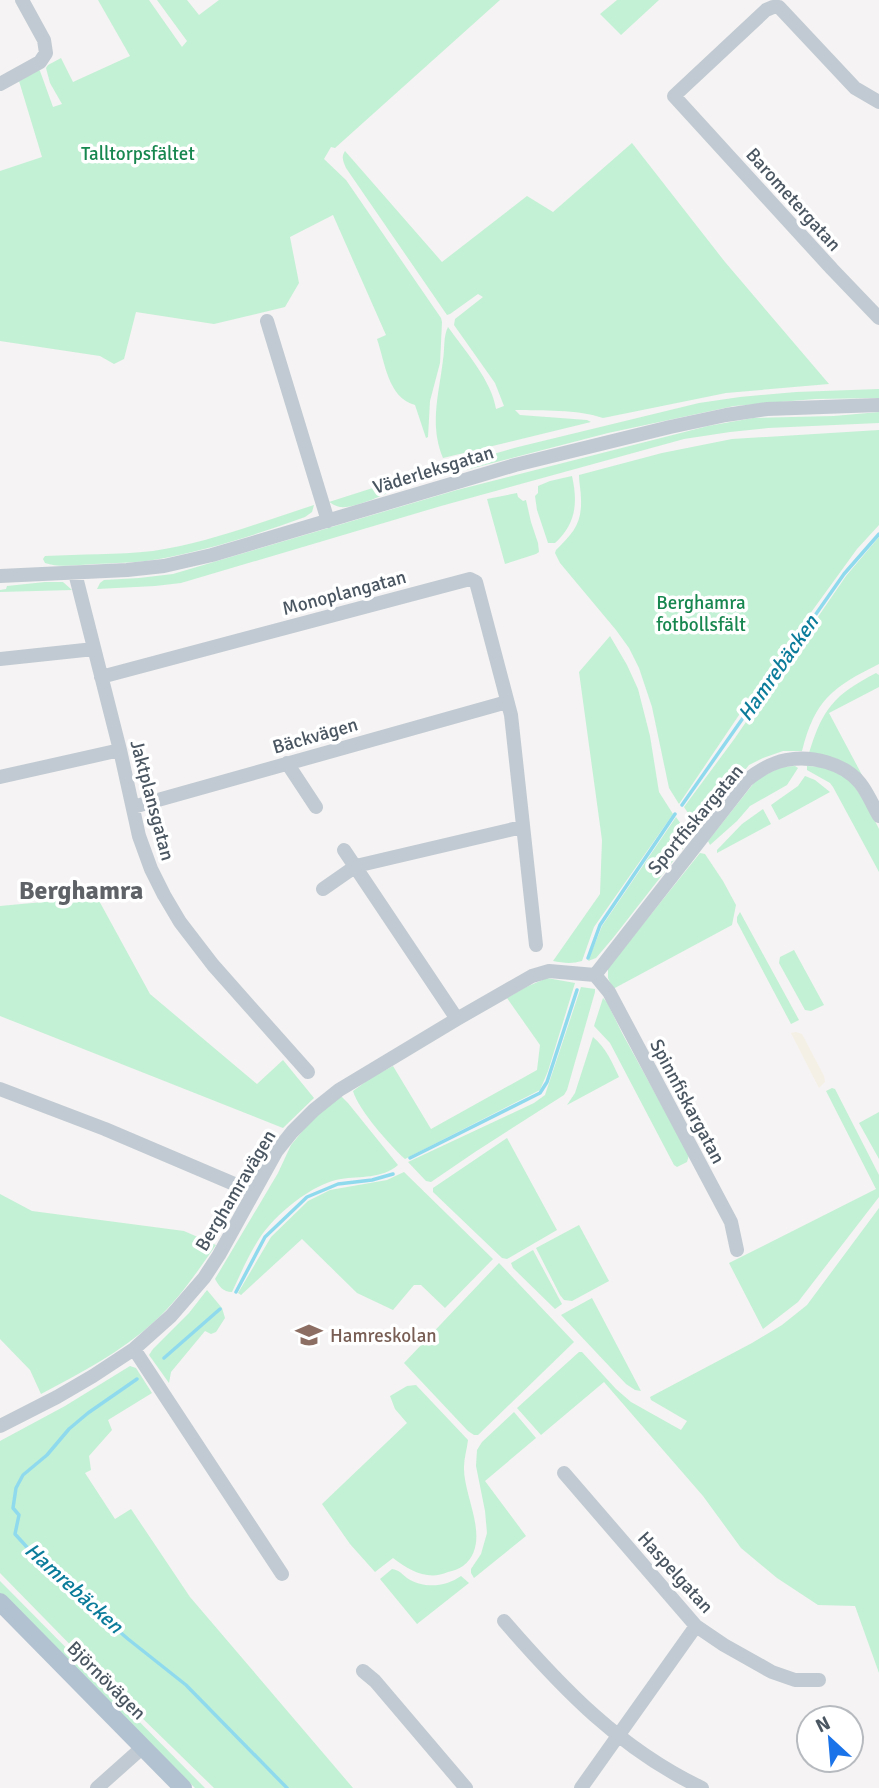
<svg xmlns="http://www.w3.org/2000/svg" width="879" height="1788" viewBox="0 0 879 1788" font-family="Signika,sans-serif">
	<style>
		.green { fill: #c3f1d5 }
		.sand { fill: #f5f0e5 }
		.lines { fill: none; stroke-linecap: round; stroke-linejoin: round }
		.stream { stroke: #90daee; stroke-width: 3.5 }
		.minor { stroke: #c1cad2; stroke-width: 14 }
		.major { stroke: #b3c2d1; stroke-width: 18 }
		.labels { text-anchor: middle; stroke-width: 7; stroke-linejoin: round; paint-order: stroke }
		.park-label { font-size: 19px; fill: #17864f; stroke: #fff }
		.street-label { font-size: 19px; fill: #4a5661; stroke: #fff }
		.education-label { font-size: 19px; fill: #785e54; stroke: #fff; text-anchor: start }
		.water-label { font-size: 21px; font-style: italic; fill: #0c7c9b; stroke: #fff }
		.district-label { font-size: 26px; font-weight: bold; fill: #5f6368; stroke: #fff }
	</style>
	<rect width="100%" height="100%" fill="#f5f3f3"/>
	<path class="green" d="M98 0H149L182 47 187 41 157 0H187L199 15 219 0H500L335 148 331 147 324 159 346 180 441 318 442 322 440 363 430 401 428 437 426 438 415 405C388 398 385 362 377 339L386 335 333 215 290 237 299 283 285 307 214 324 136 312 124 359 114 364 100 356 0 341V171L42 157 19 81 39 70 40 71 53 107 62 104 50 83 46 68 48 65 61 58 73 82 130 56Z
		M617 0H659L621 35 600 14Z
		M632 143 725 262 829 384 726 393 603 418C576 409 543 411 515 410L520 415 587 420 591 422 443 458C429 425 439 394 443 360 445 349 443 337 448 327 465 351 492 381 496 409L504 406 495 383 454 325 455 319 483 297 478 294 450 314 447 315 346 168C343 161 341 157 345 151L442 262 527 196 553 212Z
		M879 389V398L815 399 734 406 608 433 462 471 433 475 431 474V472L518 447 699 403 740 397 796 392Z
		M879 412V423L768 428 730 432 684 439 441 506 181 583 155 586 97 589 100 583 104 580 139 578 173 574 457 490 708 426 753 418 834 416Z
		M879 430V525L857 549 770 669 679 804 669 788 652 707 639 668 629 648 616 630 560 563 555 553 556 550C573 533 582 524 581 499 581 491 579 483 579 475L662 453 732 439Z
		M572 476C578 503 576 524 555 543H548L537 510 535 496 538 493V486L550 481Z
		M407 477 410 482 407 484C392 491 356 509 340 507 335 506 333 504 329 502Z
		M517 493 518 497 523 501 526 500 531 522 538 543 539 552 536 554 505 564 487 499Z
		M314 505 312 512 305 517C256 535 205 551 153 560 134 563 113 563 94 564 79 565 59 568 45 563L43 559 45 556C81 554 117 555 153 551 208 543 261 522 314 505Z
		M879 537V664C833 687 815 699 802 751H783L763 758 749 765 698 828 684 807 735 738 846 576Z
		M45 582H63L72 590 0 592V590L6 589 7 586Z
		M610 636 627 665 638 689 650 736 659 792 673 814 594 927 582 961C572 964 563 963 553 961L600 894 602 840 579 672Z
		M876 673 879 675V687L829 713 862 775 809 753C823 708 834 695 876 673Z
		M795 766 798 768 787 785 750 806 737 821 710 845 708 841 757 779 782 767Z
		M807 766 823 767 848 777 867 805 879 829V872L833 787 830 783 807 770Z
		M805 776 815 780 830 792 779 820 771 805 798 786Z
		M763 809 771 824 717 853V850L742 824Z
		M676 817 691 838 613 938 596 958 588 961 602 926Z
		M700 853 705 854 723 881 736 905 732 925 613 989 608 978V968Z
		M97 897 150 994 257 1084 283 1060 314 1098 283 1128 0 1016V906Z
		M740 912 799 1020 791 1024 737 922V917Z
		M794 950 824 1005 811 1011 805 1010 779 963 780 957Z
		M547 978 575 983 548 1071 540 1090 405 1159C390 1145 359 1111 353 1091L372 1077 393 1066 431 1129 537 1070 540 1045 507 998 526 987Z
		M581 987 595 989V992L567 1090 564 1095 475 1152 431 1182 426 1181 408 1162 534 1103 545 1095Z
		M603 998 607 1002 622 1033 689 1155 687 1162 677 1167 674 1165 610 1043 594 1026Z
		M593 1037C606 1048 612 1062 619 1077L567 1105 575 1093Z
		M832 1088 835 1089 879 1175V1197L798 1302 763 1329 729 1263 876 1189 826 1091Z
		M338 1096 342 1097 348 1103 398 1165C382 1179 360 1176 341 1179 313 1183 274 1215 259 1239 248 1256 240 1275 232 1292 223 1292 219 1286 215 1279L278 1173 291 1145 310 1122Z
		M879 1112V1159L859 1123Z
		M507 1138 557 1230 507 1259 502 1258 433 1192V1188Z
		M404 1172 493 1259 445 1308 421 1285H414L393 1310 357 1293 302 1239 241 1295 238 1293 271 1237 308 1201 330 1190 387 1180Z
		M0 1194 32 1211 184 1231 216 1245C197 1272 179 1299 155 1321 121 1352 81 1373 41 1394L30 1370 0 1339Z
		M879 1208V1673L855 1606 818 1605 777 1578 741 1548 703 1496 604 1382 541 1435 517 1408 579 1352H582L616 1389 631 1402 681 1430 687 1421 651 1400 650 1397 752 1343 782 1325 807 1305Z
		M579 1225 609 1281 572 1301 564 1300 560 1295 536 1248Z
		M533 1250 562 1304 555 1309 513 1268 511 1263Z
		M499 1263 574 1342 478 1435H474L468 1431 404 1363Z
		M207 1290 222 1308 225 1318 216 1332 211 1334 205 1331 171 1372 169 1383 149 1355 153 1349 189 1313Z
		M592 1298 641 1391 635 1390 626 1384 561 1315Z
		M130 1366 136 1368 152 1393 108 1420 112 1430 89 1456 91 1470 85 1473 115 1519 131 1509 190 1597 353 1788H214L136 1712 0 1573V1441L65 1406Z
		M416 1385 468 1440C467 1449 464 1458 464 1467 463 1497 493 1542 463 1566 459 1569 453 1571 448 1572 428 1581 410 1571 393 1558L375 1572 350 1544 322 1504 407 1423 395 1409 390 1396 407 1386Z
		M514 1412 536 1438 485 1481 526 1536 474 1578 471 1573V1569L481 1554 487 1533 485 1511 476 1466 477 1450 482 1442Z
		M392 1569C399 1570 401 1573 407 1578 423 1589 446 1587 461 1576L469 1583 417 1624 380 1579Z
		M0 1581 205 1788H195L11 1605 0 1593Z"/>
	<path class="sand" d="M796 1032 802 1034 824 1076 825 1082 819 1088 791 1033Z"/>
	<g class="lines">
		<path class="stream" d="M682 805 844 574 879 534
			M588 958 600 925 675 814
			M410 1158 540 1093 547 1082 577 990
			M236 1292 265 1237 307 1197 338 1184 372 1180 393 1174
			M164 1358 220 1309
			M137 1379 88 1413 69 1429 47 1455 23 1475 16 1488 13 1508 19 1515 15 1534 45 1567 128 1639 186 1685 287 1788"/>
		<path class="minor" d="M0 84 40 62 46 53 44 40 22 0
			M879 102 855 88 779 7H773L766 10 674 96 832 269 879 318
			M267 321 328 521
			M75 573 120 750 139 836 151 869 164 895 180 922 213 965 308 1072
			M0 576 127 570 164 566 212 555 515 465 670 427 726 415 767 409 879 405
			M0 659 94 649
			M101 677 470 579 476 582 511 715 536 945
			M287 763 316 807
			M0 777 120 750
			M133 807 507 702
			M344 850 457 1019
			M323 889 356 866 522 827
			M595 975 747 780C758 771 771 763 786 760 811 755 844 763 860 783 868 793 873 806 879 816
			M595 975 609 992 731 1222 737 1250
			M0 1089 105 1129 253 1192
			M134 1349 282 1574
			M0 1426 57 1397 93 1376 134 1349 171 1316 204 1278 219 1255 276 1152 292 1132 314 1110 339 1090 457 1019 532 976 549 971 595 975
			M564 1473 696 1626 724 1645 772 1672 795 1680H819
			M504 1621C562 1688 620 1749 702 1788
			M363 1671 375 1681 466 1788
			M97 1788 143 1747
			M581 1788 696 1626"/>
		<path class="major" d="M0 1602 183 1788"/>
	</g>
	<defs>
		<symbol id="school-bare" viewBox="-9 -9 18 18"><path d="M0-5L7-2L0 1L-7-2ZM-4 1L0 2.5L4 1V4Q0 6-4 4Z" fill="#8d6e63" stroke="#fff" stroke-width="2.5" paint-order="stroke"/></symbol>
	</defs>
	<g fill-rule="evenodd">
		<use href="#school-bare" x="290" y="1316" width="38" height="38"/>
	</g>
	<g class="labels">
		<g class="park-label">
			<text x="138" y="160">Talltorpsfältet</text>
			<text x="701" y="609">Berghamra<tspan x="701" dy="22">fotbollsfält</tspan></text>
		</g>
		<g class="street-label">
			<text transform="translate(794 199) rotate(48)" y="7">Barometergatan</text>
			<text transform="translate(433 469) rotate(-17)" y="7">Väderleksgatan</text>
			<text transform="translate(344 592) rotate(-15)" y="7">Monoplangatan</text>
			<text transform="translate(315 735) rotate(-16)" y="7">Bäckvägen</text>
			<text transform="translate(153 800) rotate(75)" y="7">Jaktplansgatan</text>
			<text transform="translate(695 819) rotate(-50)" y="7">Sportfiskargatan</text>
			<text transform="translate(688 1101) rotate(62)" y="7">Spinnfiskargatan</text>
			<text transform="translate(235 1190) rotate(-59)" y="7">Berghamravägen</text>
			<text transform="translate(676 1572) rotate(48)" y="7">Haspelgatan</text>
			<text transform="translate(107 1680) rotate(45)" y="7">Björnövägen</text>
		</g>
		<g class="education-label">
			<text x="330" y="1342">Hamreskolan</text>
		</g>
		<g class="water-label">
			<text transform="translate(778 668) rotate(-55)" y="7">Hamrebäcken</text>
			<text transform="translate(74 1588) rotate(42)" y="7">Hamrebäcken</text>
		</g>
		<g class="district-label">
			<text x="81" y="899">Berghamra</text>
		</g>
	</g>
	<g transform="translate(830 1739) rotate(334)"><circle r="33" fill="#ffffff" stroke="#b7bbc0" stroke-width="2"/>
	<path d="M0-5L12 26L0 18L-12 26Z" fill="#1a73e8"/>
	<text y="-10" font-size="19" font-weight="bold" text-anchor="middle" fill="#4a5661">N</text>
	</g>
</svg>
